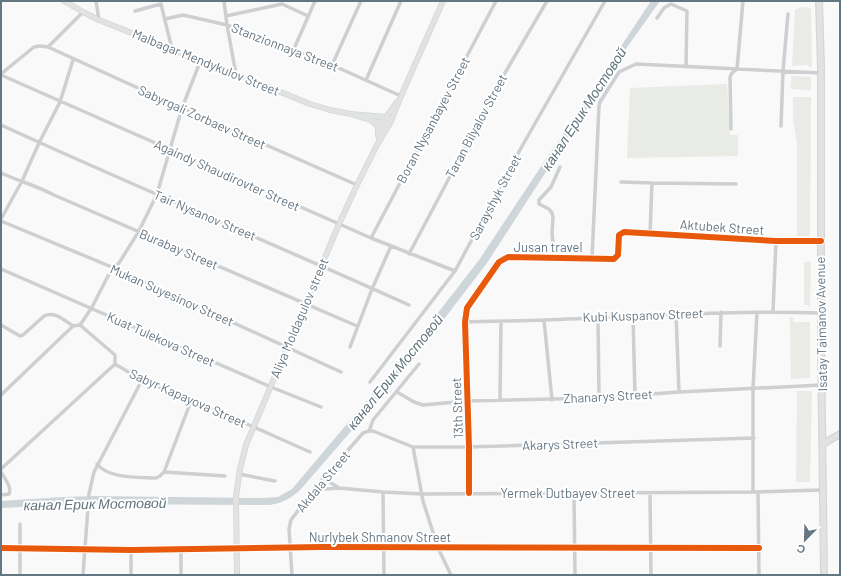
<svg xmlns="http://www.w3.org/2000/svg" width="841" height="576" viewBox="0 0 841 576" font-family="Barlow,sans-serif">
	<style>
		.green { fill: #e8ebe6 }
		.water { fill: #ced6d9 }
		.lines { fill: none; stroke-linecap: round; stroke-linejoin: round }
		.secondary-casing { stroke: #d5d6d7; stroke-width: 6 }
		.primary-casing { stroke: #d5d6d7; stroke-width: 8 }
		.street { stroke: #cecfd0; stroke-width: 3.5 }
		.secondary { stroke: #e1e2e2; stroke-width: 4.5 }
		.primary { stroke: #e1e2e2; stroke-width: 5.5 }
		.cycleway-casing { stroke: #fff; stroke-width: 8 }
		.cycleway { stroke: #e8590c; stroke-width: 6 }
		.labels { text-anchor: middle; stroke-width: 4; stroke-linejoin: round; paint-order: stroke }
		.street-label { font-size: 13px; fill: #657683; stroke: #fff }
		.water-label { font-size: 14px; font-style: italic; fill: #60757c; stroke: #fff }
	</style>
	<rect width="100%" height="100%" fill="#f9f9f9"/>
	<path class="green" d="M799 7 811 8 812 67H809L808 65 792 66 795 9H798Z
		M791 76 811 77V90L791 89Z
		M727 84 730 135H738V156L627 158 630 88Z
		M793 97H811L810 236H797V143L793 120Z
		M804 262H811L810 307H808V305H804Z
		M790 317 793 318V322H810V378L791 379Z
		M797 391H812L810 482H796Z"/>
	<path class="water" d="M651 1H660L623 53 487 263 412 361 301 489C292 498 282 503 270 505L83 504 1 508V501L63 497 95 496 262 498 278 497 292 489 406 354 479 260Z"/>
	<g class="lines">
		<defs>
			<path id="secondary" d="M64 1 83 12 99 20 172 49 200 62 236 74 310 104 330 110 351 114 386 117 389 119 390 123 383 124 351 114
				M372 121 378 127V135
				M379 138 386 117 397 102
				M237 575 236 497 240 469 246 445 339 224 357 185 377 145 390 123 401 96 443 1"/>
			<path id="primary" d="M819 1 821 67V345L824 575
				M823 444 840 434"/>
		</defs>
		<use href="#secondary" class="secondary-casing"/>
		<use href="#primary" class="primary-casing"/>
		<path class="street" d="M96 1 99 20
			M224 1 227 25 236 74
			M135 11 161 4 172 49
			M226 16 282 4 308 16
			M657 18 664 8 671 4 687 11 686 67
			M165 19 183 15 227 25 332 65 401 96
			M48 47 182 108 357 185
			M293 51 315 1
			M332 65 361 1
			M1 74 34 47 40 46 48 47 83 12
			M1 75 371 238 455 271
			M366 80 401 1
			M1 125C136 187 274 244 409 305
			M781 126 783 71 788 14
			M731 129 730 77 732 73 737 69 743 1
			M1 173C19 181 37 186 54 195L357 326
			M621 182 652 183 736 184
			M1 219 22 181 39 143 60 102 73 60
			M1 221 114 268 341 372
			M650 234 652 183
			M371 238 496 1
			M409 254 502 78 547 1
			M555 258 552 234 553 217 552 213 549 209 539 204V200L551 187 560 167
			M592 258 599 106 600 102 619 72 636 64 821 73
			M1 269 271 387 321 407
			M773 311 776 241
			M676 314 679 392
			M633 316 635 395
			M598 317 599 398
			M544 320 552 400
			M465 322C491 321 517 321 544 320 636 317 728 310 821 313
			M1 325 20 336 23 335 44 316C55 311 64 320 73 326L80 325 115 355V364L142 380 254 427 310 452
			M80 325 91 309 108 276 119 263 139 231 157 194 182 108 200 62
			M720 346 721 312
			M350 347 372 289 391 246
			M370 382 455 271 521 148 605 1
			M397 392 414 402 423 405 467 401 599 398 679 392 822 385
			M1 395 73 326
			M500 400 501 321
			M369 431H373L413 447H469L754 438
			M413 447 423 501 438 548 451 575
			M97 464C109 479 138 477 156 478L160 476 164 472 225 476
			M1 469 115 364
			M1 472C5 479 12 487 9 494L1 495
			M164 472 191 401
			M239 474 275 481
			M325 476 331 483 339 488
			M315 488 326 489 339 488 383 492 423 494 753 492 822 490
			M383 492 384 575
			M753 492V389L757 312
			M758 492 759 575
			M469 493V447L465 322 467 308 499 262 508 257 614 259 618 255 619 235 624 232 776 241H821
			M574 493 575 575
			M650 493 651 575
			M20 524V575
			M1 548 131 550 323 547 759 548
			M181 549V575
			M131 550V575
			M83 575 89 494 94 472 142 380
			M292 575 289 529 291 520 315 488 363 433 369 431 373 420 419 364"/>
		<use href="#secondary" class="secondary"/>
		<use href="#primary" class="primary"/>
		<defs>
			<path id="cycleway" d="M469 493V447L465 322 467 308 499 262 508 257 614 259 618 255 619 235 624 232 776 241H821
				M1 548 131 550 323 547 759 548"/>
		</defs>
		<use href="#cycleway" class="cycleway-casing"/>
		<use href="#cycleway" class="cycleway"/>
	</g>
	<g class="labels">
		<g class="street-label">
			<text transform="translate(285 47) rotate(21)" y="5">Stanzionnaya Street</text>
			<text transform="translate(206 62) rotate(22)" y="5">Malbagar Mendykulov Street</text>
			<text transform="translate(202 117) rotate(24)" y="5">Sabyrgali Zorbaev Street</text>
			<text transform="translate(433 120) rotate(-62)" y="5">Boran Nysanbayev Street</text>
			<text transform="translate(476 126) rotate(-62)" y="5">Taran Bilyalov Street</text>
			<text transform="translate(227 175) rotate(24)" y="5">Againdy Shaudirovter Street</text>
			<text transform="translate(495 197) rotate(-62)" y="5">Sarayshyk Street</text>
			<text transform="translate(205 215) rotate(23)" y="5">Tair Nysanov Street</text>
			<text transform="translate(722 227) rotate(4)" y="5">Aktubek Street</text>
			<text x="548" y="252">Jusan travel</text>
			<text transform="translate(179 249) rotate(23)" y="5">Burabay Street</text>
			<text transform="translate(172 295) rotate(24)" y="5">Mukan Suyesinov Street</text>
			<text transform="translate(643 315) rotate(-2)" y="5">Kubi Kuspanov Street</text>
			<text transform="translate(299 318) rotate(-67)" y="5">Aliya Moldagulov street</text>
			<text transform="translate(821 324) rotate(-91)" y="5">Isatay Taimanov Avenue</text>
			<text transform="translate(161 339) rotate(24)" y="5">Kuat Tulekova Street</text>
			<text transform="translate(608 396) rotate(-3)" y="5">Zhanarys Street</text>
			<text transform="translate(188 398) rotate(24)" y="5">Sabyr Kapayova Street</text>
			<text transform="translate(457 408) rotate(-92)" y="5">13th Street</text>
			<text transform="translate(560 444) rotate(-2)" y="5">Akarys Street</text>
			<text transform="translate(323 481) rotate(-50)" y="5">Akdala Street</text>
			<text x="568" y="498">Yermek Dutbayev Street</text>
			<text x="380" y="542">Nurlybek Shmanov Street</text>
		</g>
		<g class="water-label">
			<text transform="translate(584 109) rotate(-57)" y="5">канал Ерик Мостовой</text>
			<text transform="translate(395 372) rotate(-51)" y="5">канал Ерик Мостовой</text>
			<text transform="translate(95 504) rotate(-1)" y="5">канал Ерик Мостовой</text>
		</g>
	</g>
	<rect width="841" height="576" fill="none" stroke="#657683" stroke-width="4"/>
	<g transform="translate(805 540) rotate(203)" stroke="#ffffff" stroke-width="3" paint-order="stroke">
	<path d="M0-3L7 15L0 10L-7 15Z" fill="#657683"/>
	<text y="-6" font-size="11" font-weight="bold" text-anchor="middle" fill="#657683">С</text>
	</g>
</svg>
